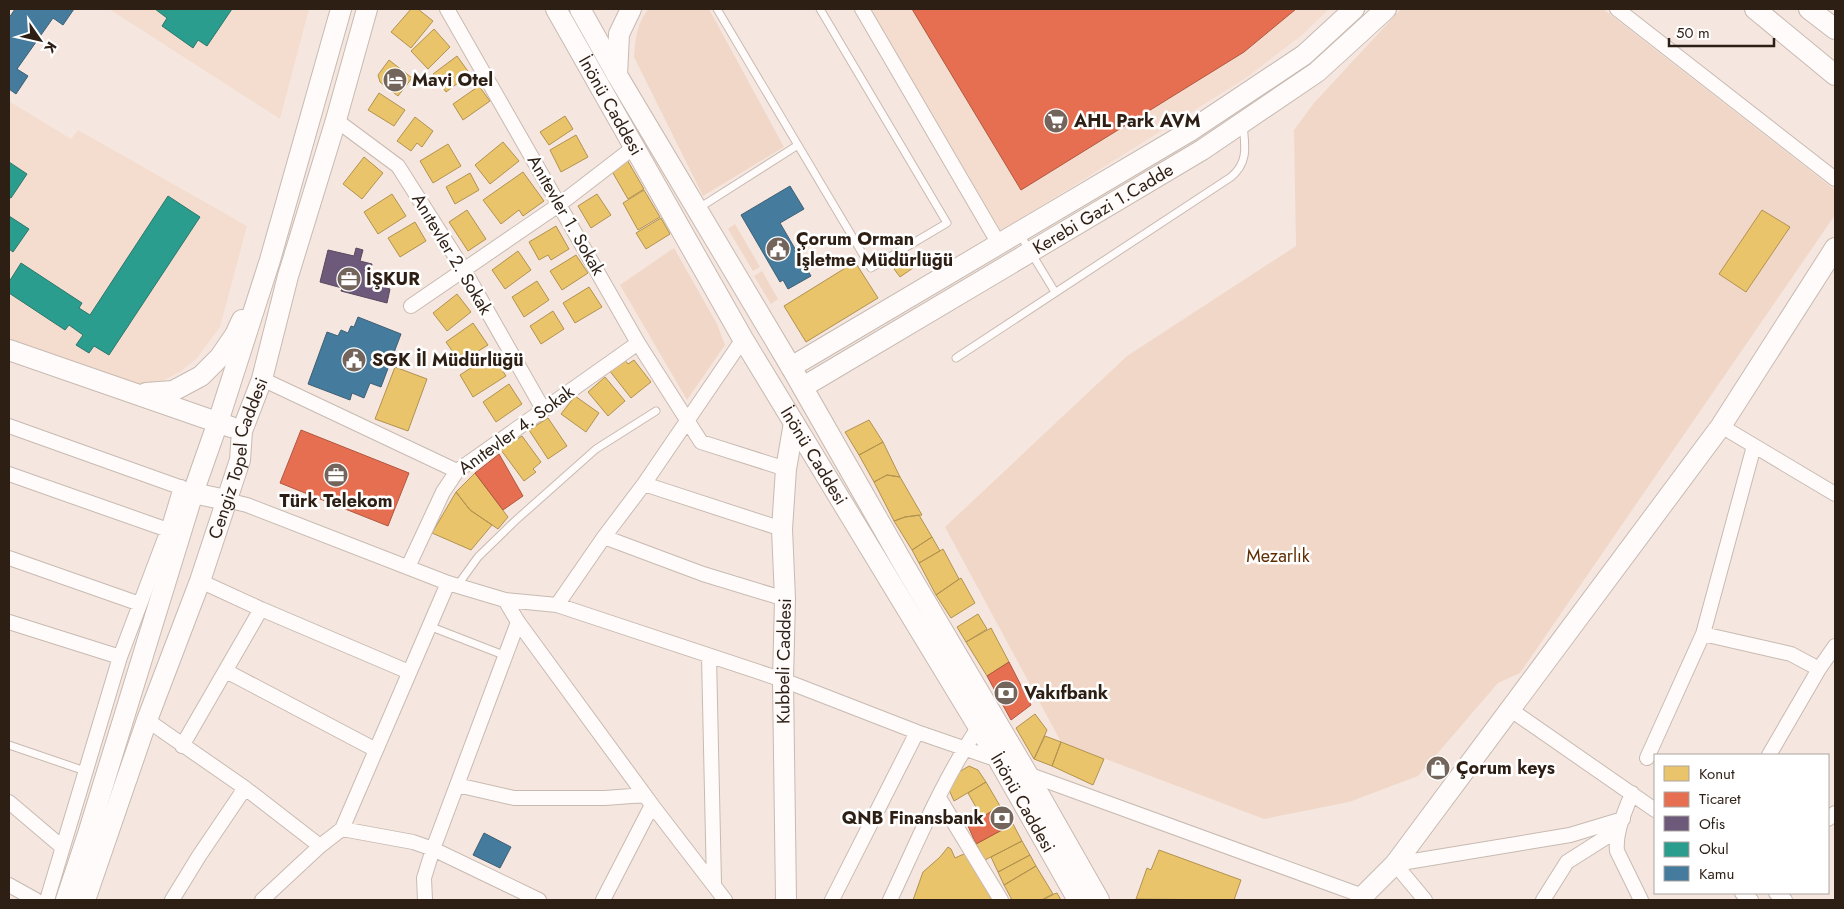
<svg xmlns="http://www.w3.org/2000/svg" width="1844" height="909" viewBox="0 0 1844 909" font-family="Jost,sans-serif">
	<style>
		.built { fill: #f4ddcf }
		.green { fill: #f1d7c7 }
		.homes { fill: #e9c46a; stroke: #b19250 }
		.shops { fill: #e76f51; stroke: #b0573f }
		.offices { fill: #6d597a; stroke: #5a485c }
		.schools { fill: #2a9d8f; stroke: #2b776a }
		.public { fill: #457b9d; stroke: #3e5f74 }
		.lines { fill: none; stroke-linecap: round; stroke-linejoin: round }
		.lane-casing { stroke: #c8bab1; stroke-width: 9 }
		.street-casing { stroke: #c8bab1; stroke-width: 16 }
		.secondary-casing { stroke: #c8bab1; stroke-width: 22 }
		.lane { stroke: #fefbfa; stroke-width: 7 }
		.street { stroke: #fefbfa; stroke-width: 14 }
		.secondary { stroke: #fefbfa; stroke-width: 20 }
		.labels { text-anchor: middle; stroke-width: 5; stroke-linejoin: round; paint-order: stroke }
		.poi-label { font-size: 18px; font-weight: bold; fill: #2e1f15; stroke: #fff; text-anchor: start }
		.street-label { font-size: 18px; fill: #2e1f15; stroke: #fff }
		.park-label { font-size: 18px; fill: #612e03; stroke: #fff }
	</style>
	<rect width="100%" height="100%" fill="#f5e7df"/>
	<path class="built" d="M109 9H309L280 119Z
		M871 9H1329L1302 35 1246 78 1001 231Z
		M9 101 71 139 78 130 247 226 220 327 197 358 180 372 162 381 148 385 132 386 9 339Z"/>
	<path class="green" d="M648 9H709L784 147 703 196 634 57C635 40 637 23 648 9Z
		M1401 9H1603L1835 190V215L1520 673 1498 683 1418 776 1349 802 1264 819 1061 742 945 527 1127 356 1296 246 1294 130 1314 103Z
		M735 224 760 267 753 271 728 229Z
		M674 248 717 324 725 345 687 400 620 285Z
		M762 271 778 299 771 304 754 276Z"/>
	<path class="homes" d="M411 9H418L433 21 411 48 391 32Z
		M434 29 450 47 428 69 411 51Z
		M457 56 470 74 446 92 433 74Z
		M389 60 412 78 398 96 380 82 378 75Z
		M479 86 490 101 463 120 453 104Z
		M379 93 405 110 394 126 368 110Z
		M565 116 573 129 549 145 540 132Z
		M415 117 433 131 422 147 417 143 411 151 397 141Z
		M576 135 588 157 561 172 550 150Z
		M503 142 519 161 490 184 475 165Z
		M448 144 461 166 433 183 420 161Z
		M364 157 383 173 362 199 343 184Z
		M626 158 644 189 628 199 610 168Z
		M523 172 544 201 523 216 519 210 501 224 483 200Z
		M470 173 479 190 455 204 446 187Z
		M644 190 660 217 638 230 623 203Z
		M392 194 406 216 378 234 364 212Z
		M597 194 611 215 591 228 578 206Z
		M467 210 486 239 468 251 449 222Z
		M1762 210 1790 227 1746 292 1719 274Z
		M661 218 670 234 646 249 636 233Z
		M415 222 426 241 400 257 388 238Z
		M556 226 569 249 551 260 548 255 539 260 529 242Z
		M518 251 531 270 505 289 492 270Z
		M917 253 923 261 900 277 894 269Z
		M576 255 588 273 562 290 550 271Z
		M855 262 878 298 806 342 784 306Z
		M537 281 549 300 524 317 512 297Z
		M589 287 602 307 575 323 563 303Z
		M457 294 471 312 447 331 433 313Z
		M553 311 564 329 541 344 530 326Z
		M473 323 488 345 469 357 466 352 457 358 446 342Z
		M492 354 506 376 473 397 460 375Z
		M624 359 628 364 634 360 651 382 631 398 609 370Z
		M395 367 427 379 408 431 375 419Z
		M605 377 625 401 608 416 588 392Z
		M509 384 522 404 496 422 483 402Z
		M575 396 599 413 586 432 561 414Z
		M548 418 567 446 548 459 529 430Z
		M869 420 883 442 859 455 845 432Z
		M522 436 541 462 533 469 536 472 524 481 501 450Z
		M883 442 900 477 887 475 874 482 859 455Z
		M475 473 508 517 498 529 470 510 456 492Z
		M887 475 900 477 922 515 905 517 894 521 874 482Z
		M456 492 470 510 492 525 471 550 432 533Z
		M919 515 932 537 912 550 894 521 905 517Z
		M932 537 940 551 919 563 912 550Z
		M943 549 959 579 936 595 919 563Z
		M961 578 975 603 951 618 936 595Z
		M978 614 987 629 966 642 957 627Z
		M991 628 1009 662 987 676 966 642Z
		M1035 714 1047 730 1034 759 1016 728Z
		M1045 736 1061 742 1052 766 1034 759Z
		M1061 742 1104 759 1093 785 1052 766Z
		M969 766 978 770 986 782 954 801 949 790 954 775Z
		M986 782 1000 806 982 818 968 793Z
		M1013 824 1022 841 985 860 976 844Z
		M1022 841 1030 855 998 872 991 857Z
		M948 847 951 849 955 858 966 853 992 900H913L923 872 940 857Z
		M1159 850 1241 880 1234 900 1136 899 1147 868 1151 870Z
		M1030 855 1036 866 1004 885 998 872Z
		M1036 866 1053 894 1041 900H1012L1004 885Z
		M1057 893 1061 900H1043L1054 894Z"/>
	<path class="shops" d="M912 9H1296L1244 52 1021 190Z
		M301 430 409 473 388 526 280 483Z
		M499 454 523 496 503 510 475 473Z
		M1009 662 1031 705 1011 720 987 676Z
		M1000 806 1013 824 976 844 968 826Z"/>
	<path class="offices" d="M356 248 363 250 360 261 372 264 370 273 379 275 376 285 390 289 387 303 341 291 342 288 320 282 328 250 354 256Z"/>
	<path class="schools" d="M155 9H232L207 46 198 40 193 48 162 26 167 18Z
		M9 162 27 174 11 198 9 197Z
		M168 196 200 217 109 355 94 346 89 353 76 345 83 335 69 325 65 330 9 293V282L21 263 82 303 79 308 90 315Z
		M9 216 29 229 13 252 9 249Z"/>
	<path class="public" d="M15 9H74L63 25 53 18 17 69 28 76 16 94 9 89V18Z
		M790 186 804 209 780 223 811 276 788 289 783 280 780 282 741 215Z
		M358 317 401 334 381 387 370 383 364 398 352 393 350 400 308 384 327 332 338 336 341 330 348 333 351 326 354 327Z
		M484 833 511 847 500 868 473 855Z"/>
	<g class="lines">
		<defs>
			<path id="lane" d="M717 9 871 268 947 223 820 9
				M699 208 798 145
				M1019 233 1055 292
				M956 358 1231 177C1249 162 1245 145 1243 125
				M457 586 478 557 515 521 596 449 656 411
				M429 626 506 656
				M9 745 85 771"/>
			<path id="street" d="M447 9 638 343 701 442 786 469
				M862 9 999 244
				M1617 9 1835 179
				M336 120 398 166 464 270 543 409
				M411 306 560 204 634 147
				M262 379 457 471
				M9 426 188 490
				M1721 426 1835 494
				M9 474 168 530
				M644 484 782 529
				M226 500 247 505 448 583 505 600 557 605 783 680 917 732 1001 761
				M604 537 703 574 785 599
				M9 558 140 604
				M408 567 443 492 457 471 638 343
				M200 581 261 609 409 672
				M505 600 518 622 652 805 725 900
				M557 605 604 537 644 484 743 339
				M9 622 120 657
				M1703 634 1791 654 1819 669
				M709 656 714 884
				M226 671 376 750
				M1511 710 1655 810
				M147 720 245 788 320 846
				M182 746 261 609
				M1769 755 1819 669 1835 646
				M1647 758 1703 634 1754 446
				M1025 773 1363 896 1360 900
				M457 785 514 798H605L645 795
				M1632 793C1625 812 1615 831 1617 851L1641 900
				M939 798 1001 900
				M9 802 62 847
				M1828 819 1835 813
				M342 829 413 842 433 849 539 900
				M9 885 36 900
				M1742 893 1751 900
				M1776 893 1785 900
				M47 900 120 657 168 530 181 487
				M172 900 199 856 245 788
				M262 900 320 846 342 829 448 583
				M425 900 424 878 433 849 518 622
				M603 900 652 805
				M832 900 917 732
				M890 900C917 843 942 781 978 728
				M1425 900 1395 864 1570 835 1623 819
				M1543 900 1567 862 1619 829"/>
			<g id="secondary">
				<path id="s1" d="M556 9 743 339 998 759 1078 900"/>
				<path d="M580 9 617 75 791 367 904 565 1028 775 1099 900"/>
				<path d="M1755 9 1835 75"/>
				<path d="M1809 9 1835 29"/>
				<path d="M617 75 619 34 631 9"/>
				<path d="M9 350 231 427"/>
				<path d="M791 367 1190 131 1304 55 1354 9"/>
				<path id="s2" d="M803 387 1202 150 1317 72 1386 9"/>
				<path d="M146 393 173 391 201 376 220 357 235 335 242 320"/>
				<path d="M193 493 226 500"/>
				<path d="M1363 896 1395 864 1721 426 1835 248"/>
				<path d="M66 900 88 834 193 493 218 422 270 260 341 9"/>
				<path id="s3" d="M85 900 147 720 200 581 240 460 242 431 262 379 288 276 336 120 367 9"/>
				<path id="s4" d="M786 900 783 680 785 599 782 529 786 469 794 423"/>
			</g>
		</defs>
		<use href="#lane" class="lane-casing"/>
		<use href="#street" class="street-casing"/>
		<use href="#secondary" class="secondary-casing"/>
		<use href="#lane" class="lane"/>
		<use href="#street" class="street"/>
		<use href="#secondary" class="secondary"/>
	</g>
	<defs>
		<symbol id="hotel-disc" viewBox="-11 -11 22 22"><circle r="9.5" fill="#74655c" stroke="#fff"/><path d="M-6-4.5h1.5V1H6V5H4.5V3h-9V5H-6ZM-4 0a1.8 1.8 0 1 1 3.6 0ZM.5 0V-2.5h3Q6-2.5 6 0Z" fill="#fff"/></symbol>
		<symbol id="supermarket-disc" viewBox="-11 -11 22 22"><circle r="9.5" fill="#74655c" stroke="#fff"/><path d="M-6-5.5h2.5l.6 2H6L4.5 2H-2.5L-4.4-4H-6ZM-1.5 3.2a1.3 1.3 0 1 0 .1 0ZM3 3.2a1.3 1.3 0 1 0 .1 0Z" fill="#fff"/></symbol>
		<symbol id="civic-disc" viewBox="-11 -11 22 22"><circle r="9.5" fill="#74655c" stroke="#fff"/><path d="M-.6-6.5H3V-4.5H.6V-3L4-1V1h2V6H-6V1h2V-1L-.6-3ZM-1.2 2.5V6h2.4V2.5Z" fill="#fff"/></symbol>
		<symbol id="office-disc" viewBox="-11 -11 22 22"><circle r="9.5" fill="#74655c" stroke="#fff"/><path d="M-6-3h4V-5.5h4V-3h4V5H-6ZM-1-4.5V-3h2v-1.5ZM-6 0V1H6V0Z" fill="#fff"/></symbol>
		<symbol id="bank-disc" viewBox="-11 -11 22 22"><circle r="9.5" fill="#74655c" stroke="#fff"/><path d="M-6-4H6V4H-6ZM0-2.3a2.3 2.3 0 1 0 0 4.6a2.3 2.3 0 1 0 0-4.6Z" fill="#fff"/></symbol>
		<symbol id="shop-disc" viewBox="-11 -11 22 22"><circle r="9.5" fill="#74655c" stroke="#fff"/><path d="M-5-2.5h2.3a2.7 3.5 0 0 1 5.4 0H5L5.5 6h-11ZM-1.5-2.5h3a1.5 2.3 0 0 0-3 0Z" fill="#fff"/></symbol>
	</defs>
	<g fill-rule="evenodd">
		<use href="#hotel-disc" x="381" y="66" width="28" height="28"/>
		<use href="#supermarket-disc" x="1042" y="107" width="28" height="28"/>
		<use href="#civic-disc" x="764" y="235" width="28" height="28"/>
		<use href="#office-disc" x="335" y="265" width="28" height="28"/>
		<use href="#civic-disc" x="340" y="346" width="28" height="28"/>
		<use href="#office-disc" x="322" y="461" width="28" height="28"/>
		<use href="#bank-disc" x="992" y="679" width="28" height="28"/>
		<use href="#shop-disc" x="1424" y="754" width="28" height="28"/>
		<use href="#bank-disc" x="988" y="804" width="28" height="28"/>
	</g>
	<g class="labels">
		<g class="poi-label">
			<text x="412" y="86">Mavi Otel</text>
			<text x="1074" y="127">AHL Park AVM</text>
			<text x="796" y="245">Çorum Orman<tspan x="796" dy="21">İşletme Müdürlüğü</tspan></text>
			<text x="366" y="285">İŞKUR</text>
			<text x="372" y="366">SGK İl Müdürlüğü</text>
			<text x="336" y="507" text-anchor="middle">Türk Telekom</text>
			<text x="1024" y="699">Vakıfbank</text>
			<text x="1456" y="774">Çorum keys</text>
			<text x="984" y="824" text-anchor="end">QNB Finansbank</text>
		</g>
		<g class="street-label">
			<text dy="6" stroke="none"><textPath href="#s1" startOffset="111">İnönü Caddesi</textPath></text>
			<text dy="6" stroke="none"><textPath href="#s2" startOffset="349">Kerebi Gazi 1.Cadde</textPath></text>
			<text transform="translate(566 215) rotate(60)" y="6">Anıtevler 1. Sokak</text>
			<text transform="translate(452 254) rotate(59)" y="6">Anıtevler 2. Sokak</text>
			<text transform="translate(516 430) rotate(-36)" y="6">Anıtevler 4. Sokak</text>
			<text dy="6" stroke="none"><textPath href="#s1" startOffset="516">İnönü Caddesi</textPath></text>
			<text dy="6" stroke="none"><textPath href="#s3" startOffset="468">Cengiz Topel Caddesi</textPath></text>
			<text dy="6" stroke="none"><textPath href="#s4" startOffset="239">Kubbeli Caddesi</textPath></text>
			<text dy="6" stroke="none"><textPath href="#s1" startOffset="921">İnönü Caddesi</textPath></text>
		</g>
		<g class="park-label">
			<text x="1278" y="562">Mezarlık</text>
		</g>
	</g>
	<rect width="1844" height="909" fill="none" stroke="#2e1f15" stroke-width="20"/>
	<rect x="1654" y="754" width="175" height="140" fill="#ffffff" stroke="#aba5a1"/>
	<rect x="1664" y="766" width="25" height="15" fill="#e9c46a" stroke="#aba5a1"/>
	<text x="1699" y="779" font-size="15" fill="#2e1f15">Konut</text>
	<rect x="1664" y="792" width="25" height="15" fill="#e76f51" stroke="#aba5a1"/>
	<text x="1699" y="804" font-size="15" fill="#2e1f15">Ticaret</text>
	<rect x="1664" y="816" width="25" height="15" fill="#6d597a" stroke="#aba5a1"/>
	<text x="1699" y="829" font-size="15" fill="#2e1f15">Ofis</text>
	<rect x="1664" y="842" width="25" height="15" fill="#2a9d8f" stroke="#aba5a1"/>
	<text x="1699" y="854" font-size="15" fill="#2e1f15">Okul</text>
	<rect x="1664" y="866" width="25" height="15" fill="#457b9d" stroke="#aba5a1"/>
	<text x="1699" y="879" font-size="15" fill="#2e1f15">Kamu</text>
	<g transform="translate(40 40) rotate(124)" stroke="#ffffff" stroke-width="4" paint-order="stroke">
	<path d="M0-4L9 19L0 12L-9 19Z" fill="#2e1f15"/>
	<text y="-8" font-size="14" font-weight="bold" text-anchor="middle" fill="#2e1f15">K</text>
	</g>
	<path d="M1669 38v8h105v-8" fill="none" stroke="#2e1f15" stroke-width="2.5"/>
	<text x="1676" y="38" font-size="15" fill="#2e1f15" stroke="#ffffff" stroke-width="4" paint-order="stroke">50 m</text>
</svg>
